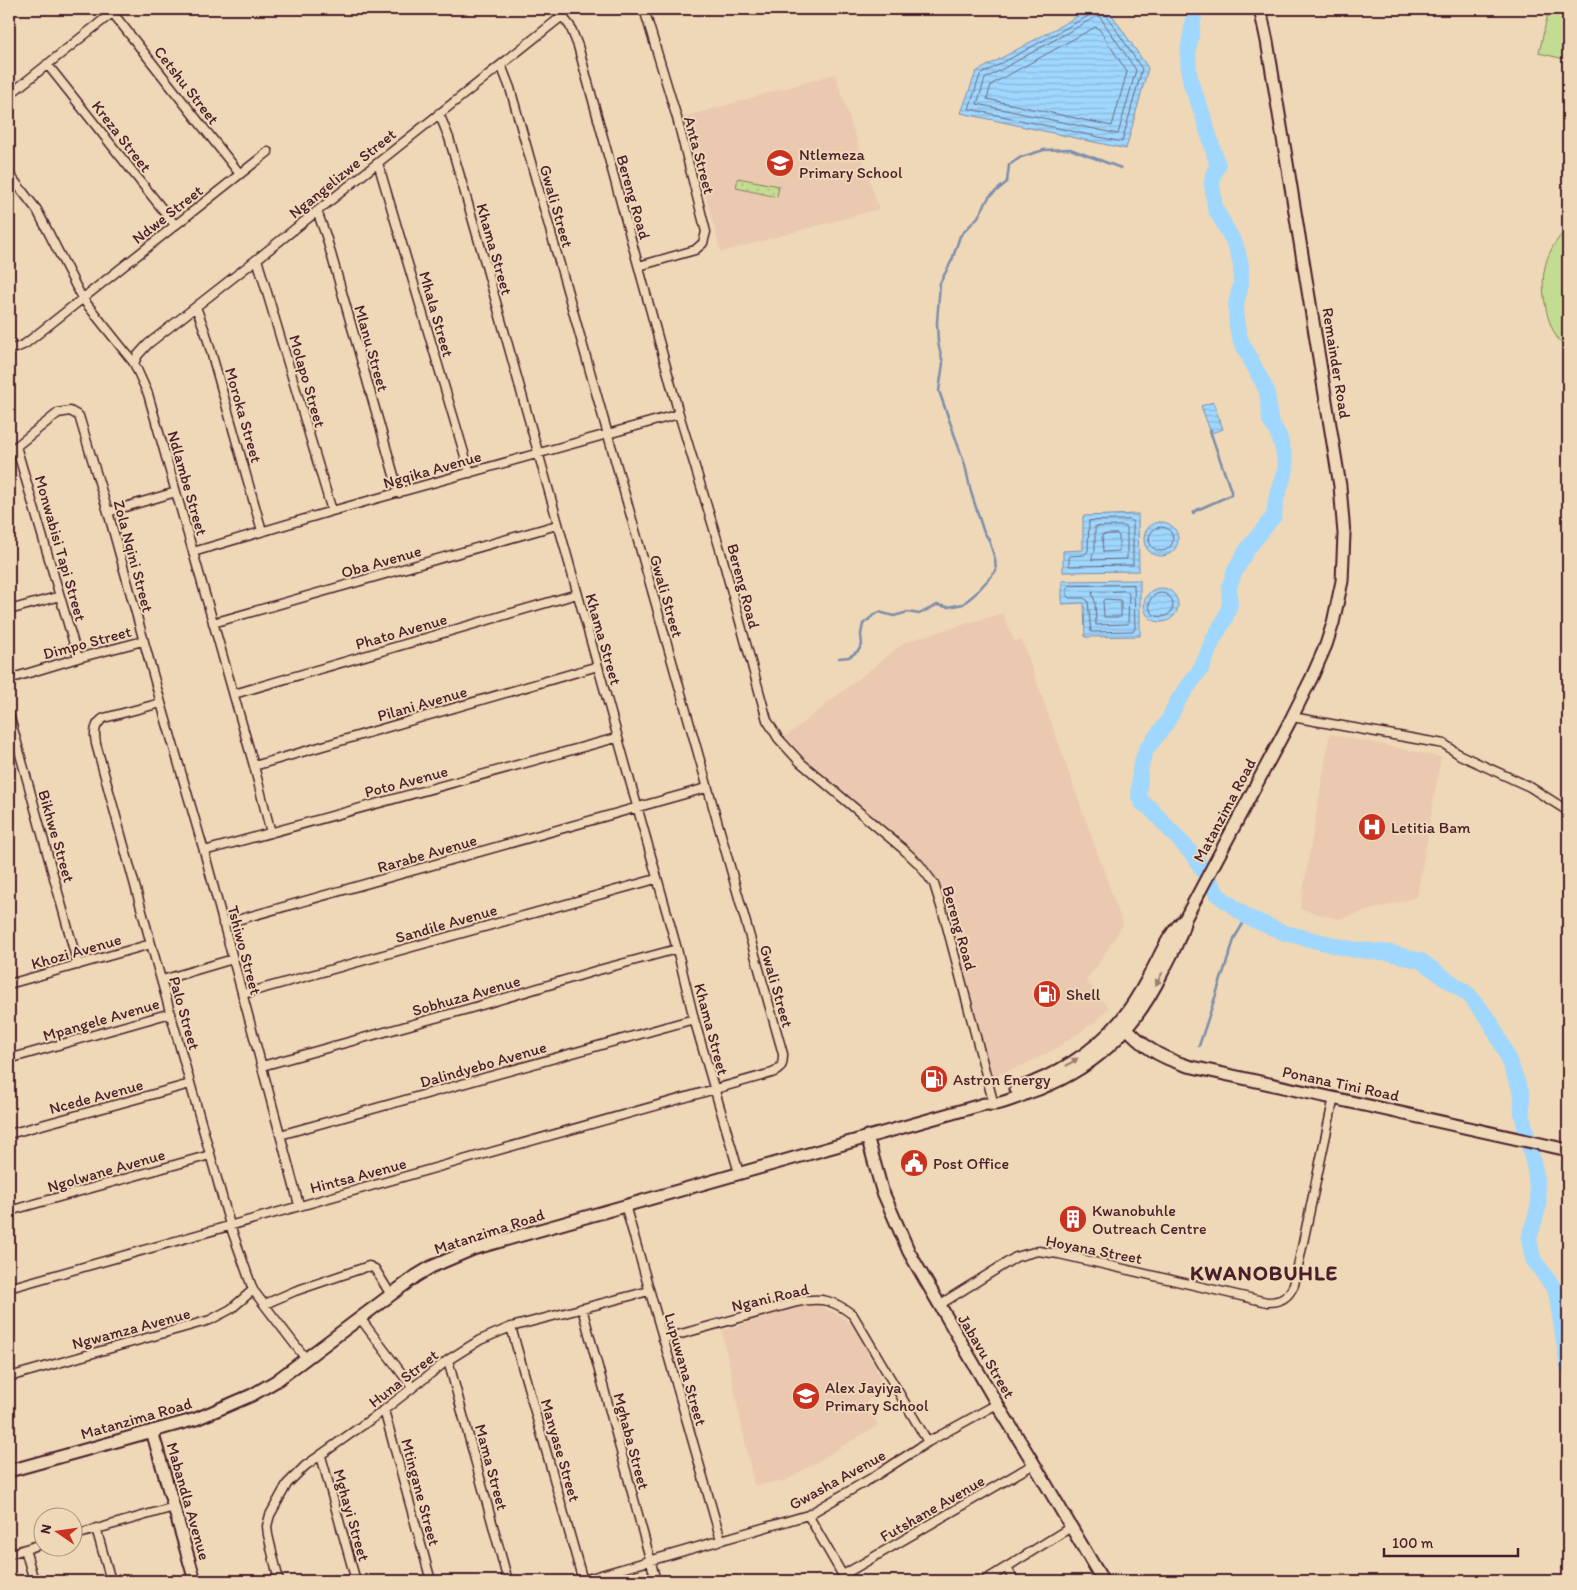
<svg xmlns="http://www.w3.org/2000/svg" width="1577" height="1590" viewBox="0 0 1577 1590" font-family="Itim,sans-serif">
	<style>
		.built { fill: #eac9b0 }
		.green { fill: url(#green-dots); stroke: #867e5e }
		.pitch { fill: #c3dc92; stroke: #867e5e }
		.water { fill: url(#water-rules); stroke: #7d8daa }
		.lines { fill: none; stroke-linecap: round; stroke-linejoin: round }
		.shore { stroke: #6c697f; stroke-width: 1 }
		.stream { stroke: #7d8daa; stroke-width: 2.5 }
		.river { stroke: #9fd7fe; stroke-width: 16 }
		.street-casing { stroke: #4a1f2b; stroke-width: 11 }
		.secondary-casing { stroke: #4a1f2b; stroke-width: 15 }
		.street { stroke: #eed8b7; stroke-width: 8 }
		.secondary { stroke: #eed8b7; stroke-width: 11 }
		.oneway { fill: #9c7c71 }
		.labels { text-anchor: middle; stroke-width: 4; stroke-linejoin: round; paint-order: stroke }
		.street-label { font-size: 16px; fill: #4a1f2b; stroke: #eed8b7 }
		.poi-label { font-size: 16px; fill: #4a1f2b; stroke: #eed8b7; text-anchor: start }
		.district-label { font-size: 21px; font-weight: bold; letter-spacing: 1px; fill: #4a1f2b; stroke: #eed8b7 }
	</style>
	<defs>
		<pattern id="green-dots" width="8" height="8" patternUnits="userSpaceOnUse" patternTransform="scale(1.25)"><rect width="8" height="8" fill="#c3dc92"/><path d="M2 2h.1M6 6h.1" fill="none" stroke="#a9bc7e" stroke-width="1.8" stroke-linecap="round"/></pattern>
		<pattern id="water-rules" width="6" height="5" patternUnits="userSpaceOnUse" patternTransform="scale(1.25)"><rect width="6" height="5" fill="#9fd7fe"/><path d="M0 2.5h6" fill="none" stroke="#8ab8da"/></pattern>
	</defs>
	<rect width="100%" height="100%" fill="#eed8b7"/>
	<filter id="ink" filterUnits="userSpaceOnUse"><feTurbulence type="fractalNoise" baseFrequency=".02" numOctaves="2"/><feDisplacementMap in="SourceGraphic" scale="10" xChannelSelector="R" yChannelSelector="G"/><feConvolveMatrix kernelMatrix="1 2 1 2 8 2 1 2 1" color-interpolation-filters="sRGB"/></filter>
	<g filter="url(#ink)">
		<path class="built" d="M835 74 879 209 721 252 684 117Z
			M1003 613 1014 641 1022 640 1123 925 1097 966 1086 980 1109 1008 1095 1022 1058 1047 1028 1063 989 1079 936 881 922 862 812 767 785 737 905 642Z
			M1330 734 1441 757 1417 897 1338 919 1300 909Z
			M817 1305 840 1315 855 1328 886 1389 866 1402 878 1425 785 1481 754 1485 722 1331 784 1311 803 1306Z"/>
		<path class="green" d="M738 178 779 186 777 197 736 188Z"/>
		<path class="pitch" d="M1549 9H1568V60L1539 53Z
			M1568 228V349C1557 342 1552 329 1548 317 1539 282 1541 254 1568 228Z"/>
		<path class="water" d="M1091 9H1108L1148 68 1126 149 961 113 976 72Z
			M1213 402 1223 429 1211 433 1201 406Z
			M1138 514 1139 571 1063 572V551L1083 550V516Z
			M1144 539a17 17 0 1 1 34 0a17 17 0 1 1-34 0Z
			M1140 580V636L1085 637 1084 603 1062 604V581Z
			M1144 605a17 17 0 1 1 34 0a17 17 0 1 1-34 0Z"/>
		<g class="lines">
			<path class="shore" d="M1092 9 1090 15 980 75 969 109 1122 142 1142 69 1105 13 1104 9
				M1098 16 1100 17 1136 70 1118 134 977 104 985 79Z
				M1096 27 1099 29 1127 72 1112 126 987 99 991 85Z
				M1130 520 1133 522V565L1069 566V556L1084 555 1088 551 1089 521Z
				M1124 526 1127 528V559L1092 560V557L1095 550V527Z
				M1149 539a12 12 0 1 1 24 0a12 12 0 1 1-24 0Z
				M1117 534 1119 536V551L1103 552 1102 535Z
				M1134 585 1135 629 1133 631 1091 632 1088 601 1084 598H1069L1067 596V588L1069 586Z
				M1126 591 1129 594 1128 624 1096 625 1095 602 1092 593Z
				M1149 605a12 12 0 1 1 24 0a12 12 0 1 1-24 0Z
				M1105 599 1121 600V617H1104L1103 601Z"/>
			<path class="stream" d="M1193 514 1194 512 1197 510 1231 495V491L1210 431 1211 430
				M839 658 849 657 858 651 862 645 861 634 863 624 874 615 879 612 894 616 908 612 919 614 937 605 948 607 963 604 975 594 996 571 995 559 989 540 983 530 971 492 965 465 939 391 943 363 938 343 937 322 940 283 952 260 960 236 978 217 989 197 1007 182 1009 165 1021 157 1044 150 1070 149 1121 168
				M1199 1046 1235 937 1247 917"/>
			<path class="river" d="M1195 9 1188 53 1189 72 1191 84 1202 112 1218 166 1213 175 1212 183 1215 208 1236 246 1241 265V283L1236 305 1237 326 1240 339 1267 391 1270 420 1279 436 1285 458 1286 470 1276 500 1274 516 1248 548 1235 571 1229 587 1230 604 1225 619 1213 640 1202 667 1177 702 1168 721 1146 750 1140 769 1139 796 1142 803 1149 807 1195 857 1218 895 1247 917 1285 933 1350 949 1391 953 1421 961 1468 994 1490 1021 1504 1049 1522 1094V1114L1535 1170 1539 1205 1529 1239 1533 1259 1556 1291 1568 1367"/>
			<defs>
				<path id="street" d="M112 12 240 174
					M562 16 570 26 578 46 679 414 720 549 767 720 778 738 800 762 902 848 919 864 934 884 945 919 994 1105
					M47 64 175 225
					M9 95 117 9
					M439 113 449 138 484 259 677 949 694 1019 739 1173
					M378 163 470 473
					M9 174 37 210 82 298 134 363 148 394 254 766 271 833
					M317 211 326 236 399 493
					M257 259 332 511
					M639 266 695 250 703 243 706 232 677 118 644 9
					M196 307 206 334 262 531
					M9 348H16L25 344 268 152
					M134 363 138 355 148 344 257 259 571 9
					M16 446 78 658
					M9 452 58 413 70 411 79 416 108 512 161 703 204 851 299 1205
					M108 512 176 492
					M193 552 332 511 679 414
					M9 610 60 596
					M213 623 557 525
					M9 679 78 658 143 641
					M234 694 577 594
					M161 703 104 718C94 724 94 733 96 744L151 944 230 1225 253 1290 306 1359
					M9 714 78 965
					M1292 717 1444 744 1460 755 1530 787 1568 811
					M254 766 598 666
					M204 851 616 738
					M223 924 706 788
					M162 980 233 959
					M9 984 151 944
					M243 994 656 879
					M9 1059 171 1013
					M262 1066 475 1007 595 971 677 949
					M9 1134 190 1084
					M280 1135 694 1019
					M625 1205 721 1540
					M9 1211 210 1155
					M9 1288 772 1073C782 1069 783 1064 783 1054L510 88 501 65
					M265 1304 295 1291 369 1266 375 1269 391 1295
					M939 1305 1016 1257 1038 1251 1059 1254 1267 1302C1281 1302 1288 1298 1294 1285L1334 1097
					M582 1308 656 1581
					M360 1318 412 1387
					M511 1327 583 1581
					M663 1339 797 1302C821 1297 834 1300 853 1315L928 1442
					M448 1360 508 1581
					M9 1377 210 1320 231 1309 253 1290
					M384 1410 431 1581
					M321 1456 356 1581
					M808 1515 846 1581
					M96 1528 111 1581
					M72 1536 174 1507
					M25 1549 34 1581
					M9 1554 42 1544
					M1007 1568 1014 1581
					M843 1575 1034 1464
					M279 1581 268 1535 267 1526 270 1515 287 1484 305 1466 384 1410 448 1360 480 1340 511 1327 649 1291
					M580 1581 808 1515 875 1476 928 1442 997 1404
					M984 1581 1071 1527"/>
				<path id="secondary" d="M1120 1021C1143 1046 1155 1056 1188 1066L1568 1150
					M1016 1089C1055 1076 1093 1053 1120 1021 1131 1008 1141 991 1149 976 1160 957 1168 933 1185 919
					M867 1136 882 1190 909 1252 997 1404 1034 1464 1103 1581
					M152 1431 195 1581
					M9 1471 196 1419 252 1395 276 1381 416 1276 431 1267 473 1249 981 1105C986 1103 991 1105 996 1104 1007 1102 1018 1097 1028 1093 1092 1071 1134 1032 1163 971 1172 954 1181 937 1185 919L1289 723 1312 677 1326 645 1333 623 1342 581 1344 534 1340 486 1267 41 1260 9"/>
			</defs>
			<use href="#street" class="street-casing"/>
			<use href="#secondary" class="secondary-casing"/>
			<use href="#street" class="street"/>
			<use href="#secondary" class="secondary"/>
		</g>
		<defs><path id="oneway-solid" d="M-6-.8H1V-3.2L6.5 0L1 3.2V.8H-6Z" transform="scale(1.25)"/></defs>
		<g class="oneway">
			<use href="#oneway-solid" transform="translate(1159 979) rotate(118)"/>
			<use href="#oneway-solid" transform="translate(1072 1062) rotate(-34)"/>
		</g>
	</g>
	<defs>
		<symbol id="school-disc" viewBox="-11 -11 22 22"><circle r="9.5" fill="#c8321e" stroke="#eed8b7"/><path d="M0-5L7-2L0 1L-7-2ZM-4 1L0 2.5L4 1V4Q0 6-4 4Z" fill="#fff"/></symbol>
		<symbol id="hospital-disc" viewBox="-11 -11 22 22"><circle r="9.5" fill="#c8321e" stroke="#eed8b7"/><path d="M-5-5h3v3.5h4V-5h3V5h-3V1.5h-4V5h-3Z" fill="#fff"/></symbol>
		<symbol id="fuel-disc" viewBox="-11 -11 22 22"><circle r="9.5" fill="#c8321e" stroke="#eed8b7"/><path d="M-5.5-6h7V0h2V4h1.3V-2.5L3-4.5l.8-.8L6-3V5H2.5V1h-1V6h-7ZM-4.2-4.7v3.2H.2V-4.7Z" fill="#fff"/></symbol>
		<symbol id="civic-disc" viewBox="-11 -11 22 22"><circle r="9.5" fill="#c8321e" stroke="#eed8b7"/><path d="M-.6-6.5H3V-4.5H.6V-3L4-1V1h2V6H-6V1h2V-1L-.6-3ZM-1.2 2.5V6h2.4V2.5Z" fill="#fff"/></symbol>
		<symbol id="building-disc" viewBox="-11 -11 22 22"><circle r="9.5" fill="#c8321e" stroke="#eed8b7"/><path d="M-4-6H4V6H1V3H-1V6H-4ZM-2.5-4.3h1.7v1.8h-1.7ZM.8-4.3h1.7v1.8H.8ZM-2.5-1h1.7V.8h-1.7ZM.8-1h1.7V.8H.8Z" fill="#fff"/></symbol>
	</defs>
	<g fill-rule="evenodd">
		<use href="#school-disc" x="764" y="147" width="32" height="32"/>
		<use href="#hospital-disc" x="1356" y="811" width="32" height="32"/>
		<use href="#fuel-disc" x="1031" y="978" width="32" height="32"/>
		<use href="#fuel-disc" x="918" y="1063" width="32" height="32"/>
		<use href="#civic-disc" x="898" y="1147" width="32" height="32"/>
		<use href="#building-disc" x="1057" y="1203" width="32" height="32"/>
		<use href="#school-disc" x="790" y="1380" width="32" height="32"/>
	</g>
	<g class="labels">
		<g class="street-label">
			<text transform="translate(187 85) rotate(52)" y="6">Cetshu Street</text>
			<text transform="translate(122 136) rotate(52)" y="6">Kreza Street</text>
			<text transform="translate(700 155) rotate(75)" y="6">Anta Street</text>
			<text transform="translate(342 173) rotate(-39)" y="6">Ngangelizwe Street</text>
			<text transform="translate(634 197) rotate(74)" y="6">Bereng Road</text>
			<text transform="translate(557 206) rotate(74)" y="6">Gwali Street</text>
			<text transform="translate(167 214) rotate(-38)" y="6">Ndwe Street</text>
			<text transform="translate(495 249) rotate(74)" y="6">Khama Street</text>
			<text transform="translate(437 314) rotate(74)" y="6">Mhala Street</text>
			<text transform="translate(372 348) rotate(74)" y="6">Mlanu Street</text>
			<text transform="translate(1337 363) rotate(81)" y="6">Remainder Road</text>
			<text transform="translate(308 381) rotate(74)" y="6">Molapo Street</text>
			<text transform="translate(244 415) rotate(74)" y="6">Moroka Street</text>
			<text transform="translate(432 469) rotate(-16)" y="6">Ngqika Avenue</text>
			<text transform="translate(188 483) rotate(74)" y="6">Ndlambe Street</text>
			<text transform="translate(61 548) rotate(74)" y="6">Monwabisi Tapi Street</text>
			<text transform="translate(134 556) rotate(75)" y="6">Zola Nqini Street</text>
			<text transform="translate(381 561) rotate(-16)" y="6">Oba Avenue</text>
			<text transform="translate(744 586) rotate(75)" y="6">Bereng Road</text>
			<text transform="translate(667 596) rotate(74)" y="6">Gwali Street</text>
			<text transform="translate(401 631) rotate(-16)" y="6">Phato Avenue</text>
			<text transform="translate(604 639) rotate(74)" y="6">Khama Street</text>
			<text transform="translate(87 642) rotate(-15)" y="6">Dimpo Street</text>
			<text transform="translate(422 703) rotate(-16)" y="6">Pilani Avenue</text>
			<text transform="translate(406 781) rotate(-15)" y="6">Poto Avenue</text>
			<text transform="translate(1224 810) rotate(-62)" y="6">Matanzima Road</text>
			<text transform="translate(57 836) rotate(74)" y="6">Bikhwe Street</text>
			<text transform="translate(427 853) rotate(-16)" y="6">Rarabe Avenue</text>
			<text transform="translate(446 923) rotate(-16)" y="6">Sandile Avenue</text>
			<text transform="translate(960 928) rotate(74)" y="6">Bereng Road</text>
			<text transform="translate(245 950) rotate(75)" y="6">Tshiwo Street</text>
			<text transform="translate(76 951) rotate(-16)" y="6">Khozi Avenue</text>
			<text transform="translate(777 986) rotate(74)" y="6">Gwali Street</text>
			<text transform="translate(466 995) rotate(-16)" y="6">Sobhuza Avenue</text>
			<text transform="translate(185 1013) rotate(74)" y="6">Palo Street</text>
			<text transform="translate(101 1019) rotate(-16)" y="6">Mpangele Avenue</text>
			<text transform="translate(712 1029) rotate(75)" y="6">Khama Street</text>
			<text transform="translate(483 1064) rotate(-16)" y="6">Dalindyebo Avenue</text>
			<text transform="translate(1341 1083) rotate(12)" y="6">Ponana Tini Road</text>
			<text transform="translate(96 1096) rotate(-15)" y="6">Ncede Avenue</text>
			<text transform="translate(106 1170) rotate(-16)" y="6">Ngolwane Avenue</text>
			<text transform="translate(358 1175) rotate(-15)" y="6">Hintsa Avenue</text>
			<text transform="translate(489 1231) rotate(-18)" y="6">Matanzima Road</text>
			<text transform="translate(1094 1249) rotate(11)" y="6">Hoyana Street</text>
			<text transform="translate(770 1297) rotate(-13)" y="6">Ngani Road</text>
			<text transform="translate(131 1328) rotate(-15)" y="6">Ngwamza Avenue</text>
			<text transform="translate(987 1356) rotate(59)" y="6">Jabavu Street</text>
			<text transform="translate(686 1369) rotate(74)" y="6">Lupuwana Street</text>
			<text transform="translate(403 1378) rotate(-38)" y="6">Huna Street</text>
			<text transform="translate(136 1418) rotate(-16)" y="6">Matanzima Road</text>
			<text transform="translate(632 1441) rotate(75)" y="6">Mghaba Street</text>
			<text transform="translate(561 1450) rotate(74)" y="6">Manyase Street</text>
			<text transform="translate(492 1467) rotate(75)" y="6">Mama Street</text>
			<text transform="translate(837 1479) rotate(-29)" y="6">Gwasha Avenue</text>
			<text transform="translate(421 1492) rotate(75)" y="6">Mtingane Street</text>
			<text transform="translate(189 1501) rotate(74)" y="6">Mabandla Avenue</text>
			<text transform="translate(932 1508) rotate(-30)" y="6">Futshane Avenue</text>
			<text transform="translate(352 1515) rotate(74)" y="6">Mghayi Street</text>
		</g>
		<g class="poi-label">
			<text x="799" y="160">Ntlemeza<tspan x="799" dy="18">Primary School</tspan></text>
			<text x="1391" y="833">Letitia Bam</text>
			<text x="1066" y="1000">Shell</text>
			<text x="953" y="1085">Astron Energy</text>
			<text x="933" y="1169">Post Office</text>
			<text x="1092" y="1216">Kwanobuhle<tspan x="1092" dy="18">Outreach Centre</tspan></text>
			<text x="825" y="1393">Alex Jayiya<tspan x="825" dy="18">Primary School</tspan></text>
		</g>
		<g class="district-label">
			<text x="1264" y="1280">KWANOBUHLE</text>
		</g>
	</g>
	<rect width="1577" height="1590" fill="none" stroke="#eed8b7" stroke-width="30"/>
	<rect x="15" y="15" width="1547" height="1560" fill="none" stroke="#4a1f2b" stroke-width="2" filter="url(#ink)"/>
	<g transform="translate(58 1532) rotate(283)"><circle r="24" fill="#eed8b7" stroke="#ac8e7f"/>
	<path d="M0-4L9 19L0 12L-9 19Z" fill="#c8321e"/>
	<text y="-8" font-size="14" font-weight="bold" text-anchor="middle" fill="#4a1f2b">N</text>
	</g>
	<path d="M1384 1548v8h134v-8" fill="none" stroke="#4a1f2b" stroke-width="2.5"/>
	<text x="1392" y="1548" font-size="15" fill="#4a1f2b" stroke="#eed8b7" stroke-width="4" paint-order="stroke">100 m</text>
</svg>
